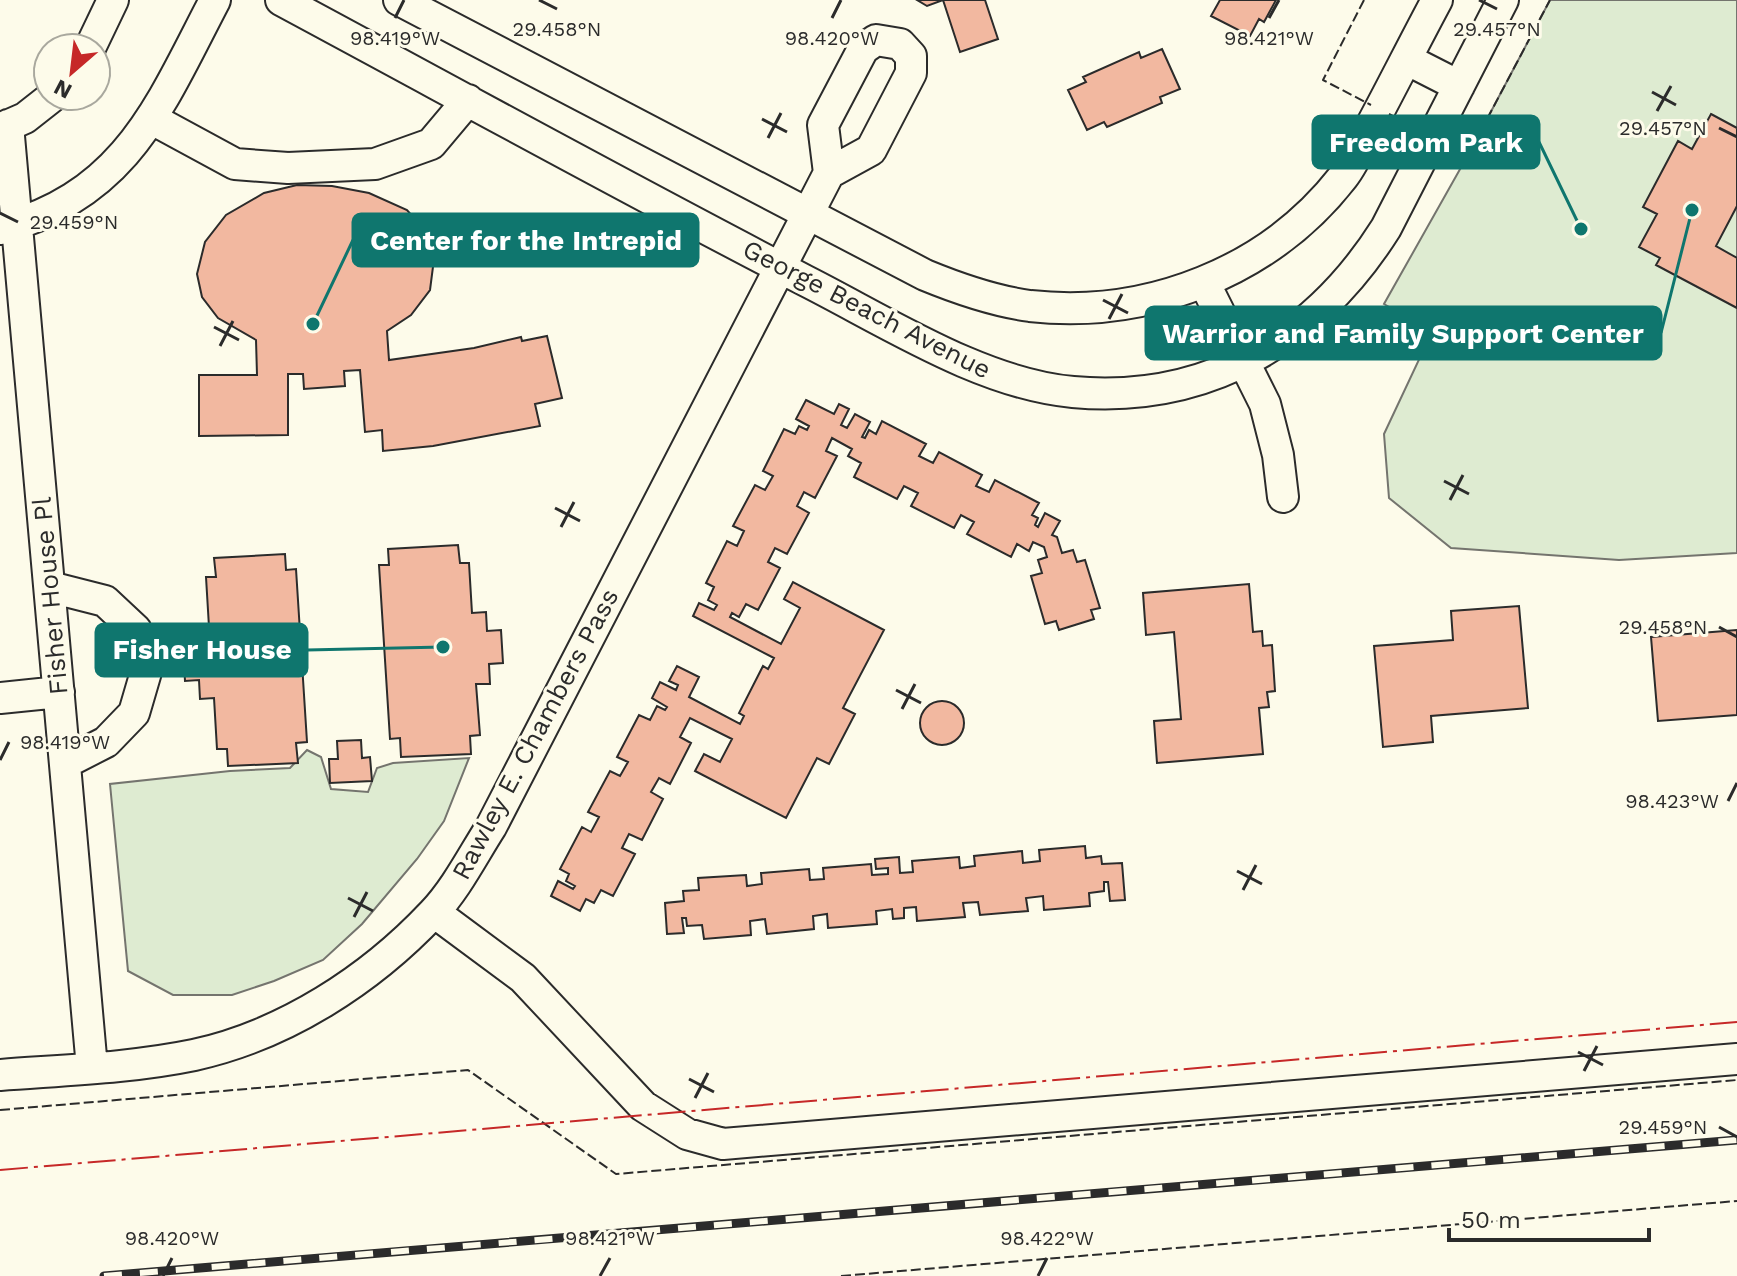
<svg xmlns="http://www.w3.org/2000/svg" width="1737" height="1276" viewBox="0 0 1737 1276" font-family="'Work Sans',sans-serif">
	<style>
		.green { fill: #deebd1; stroke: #74746e; stroke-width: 2 }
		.building { fill: #f2b8a0; stroke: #2b2b2b; stroke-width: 2 }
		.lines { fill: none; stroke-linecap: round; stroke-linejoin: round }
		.minor-casing { stroke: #2b2b2b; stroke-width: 34 }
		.minor { stroke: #fdfbea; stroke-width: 30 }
		.rail-casing { stroke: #2b2b2b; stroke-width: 9 }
		.rail { stroke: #fdfbea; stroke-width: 6; stroke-dasharray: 18; stroke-linecap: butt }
		.fence { stroke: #2b2b2b; stroke-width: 2; stroke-dasharray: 10 4; stroke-linecap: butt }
		.power { stroke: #c62828; stroke-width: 2; stroke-dasharray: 28 6 4 6; stroke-linecap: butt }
		.ticks { fill: none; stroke: #2b2b2b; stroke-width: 3 }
		.labels { text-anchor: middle; stroke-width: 6; stroke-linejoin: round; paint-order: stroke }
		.street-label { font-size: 26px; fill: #2b2b2b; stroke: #fdfbea }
		.ticks-label { font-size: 20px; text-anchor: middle; fill: #2b2b2b; stroke: #fdfbea; stroke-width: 6; stroke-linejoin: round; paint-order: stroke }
		.leader { fill: none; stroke: #0f766e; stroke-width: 3 }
		.callout-dot { fill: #0f766e; stroke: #fdfbea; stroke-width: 3 }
		.callout { fill: #0f766e; stroke: #0f766e; stroke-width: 3 }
		.callout-label { font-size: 28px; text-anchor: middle; font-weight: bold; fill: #fff }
	</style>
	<rect width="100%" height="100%" fill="#fdfbea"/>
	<path class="green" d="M1550 0H1737V553L1619 560 1451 548 1389 498 1384 434 1432 332 1384 304 1468 155Z
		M307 750 321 757 331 789 368 792 377 768 393 763 469 758 444 821 417 859 362 924 323 960 274 981 232 995H173L128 971 110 784 230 771 290 768Z"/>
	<path class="building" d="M917 0H985L998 39 960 52 943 0 927 6Z
		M1220 0H1276L1264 22 1259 19 1250 36 1211 16Z
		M1162 49 1180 89 1160 97 1162 103 1107 127 1104 122 1087 130 1068 90 1086 82 1083 77 1139 52 1141 58Z
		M1711 114 1737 128V206L1716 246 1737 258V308L1656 265 1660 258 1639 247 1657 214 1643 207 1678 141 1692 149Z
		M297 185 332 186 369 193 407 210 429 235 434 259 430 290 411 315 387 331 389 360 474 348 521 337 522 341 547 336 562 398 535 404 540 426 433 446 383 451 382 430 365 432 360 370 344 371 345 386 304 389 303 374H288V435L199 436V375H257L256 340 218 318 202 297 197 274 205 242 226 215 264 193Z
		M806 400 834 414 839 404 849 409 841 425 847 428 855 414 870 422 862 437 865 438 869 430 876 434 882 421 926 444 919 456 933 463 939 452 982 475 976 486 989 492 995 480 1039 503 1032 515 1038 518 1035 525 1038 527 1045 513 1060 521 1052 535 1057 537 1062 553 1073 550 1077 562 1085 560 1100 608 1091 610 1094 619 1059 630 1056 621 1045 624 1031 576 1042 573 1038 560 1047 557 1044 547 1033 542 1029 551 1017 544 1011 557 967 534 974 522 961 515 954 528 911 506 918 493 904 486 897 499 854 477 861 463 848 456 852 449 832 438 826 451 837 456 815 498 804 492 797 506 809 513 787 554 775 548 768 562 780 568 758 610 746 604 739 617 732 613 730 617 781 644 800 608 784 599 793 582 884 630 843 708 855 714 829 764 817 758 786 818 695 771 704 754 720 762 732 739 690 718 680 737 691 743 670 784 659 778 651 792 663 799 642 840 629 834 622 848 635 854 613 896 601 890 594 903 586 899 580 911 551 896 558 881 573 889 575 886 566 881 569 874 560 869 582 827 591 832 599 817 588 812 610 771 620 776 628 762 617 757 639 715 650 720 657 706 665 710 667 707 652 698 660 682 676 690 678 685 669 681 677 666 699 677 689 697 740 724 744 716 739 713 763 666 768 669 774 658 693 616 699 603 714 610 717 605 708 600 714 587 706 583 727 541 737 546 744 531 733 526 755 485 765 490 773 476 763 471 784 429 795 434 799 426 807 430 809 426 796 419Z
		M458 545 460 563H469L472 613 486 612 487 631 501 630 503 663 489 664 490 684H476L480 735 470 736 471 754 401 757 400 738 390 739 379 565H389L388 549Z
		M285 554 286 570 296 569 307 742 296 743 298 763 228 766 227 749H217L214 698 200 699 199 680 185 681 183 647 197 646 196 628 209 627 206 577H216L214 558Z
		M1249 584 1253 632 1262 631 1263 646 1272 645 1275 691 1267 692 1269 707 1259 708 1263 754 1157 763 1154 721 1181 719 1174 632 1146 635 1143 593Z
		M1519 606 1528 708 1431 716 1433 742 1383 747 1374 646 1453 640 1451 611Z
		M1737 630V715L1658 721 1651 637Z
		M920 723a22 22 0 1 1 44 0a22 22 0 1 1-44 0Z
		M361 740 362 758 370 757 372 781 330 783 329 759H338L337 741Z
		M1085 846 1086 858 1101 856 1102 864 1122 863 1125 900 1110 901 1108 882H1104V891L1089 893 1090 906 1044 910 1043 896 1026 898 1028 911 980 915 978 902 963 903 965 917 917 921 916 907 904 908V918L893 919 892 909 876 911 877 924 828 928 827 914 813 916 814 929 767 934 765 919 750 921 751 935 704 939 702 925 687 926 686 918H682L684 933 667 934 665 903 684 901 683 891 699 890 698 878 746 875 747 886 762 884 761 873 809 869 810 880 824 879 823 868 871 864 872 875 888 874V868L876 869 875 859 899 857 900 873 913 872 912 861 959 857 960 868 975 866 974 856 1022 851 1023 863 1040 861 1039 850Z"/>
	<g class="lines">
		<defs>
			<path id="minor" d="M281 0C456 94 630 190 806 281 887 322 982 384 1073 392 1208 404 1316 339 1386 228L1503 0
				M399 0 925 275C959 289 993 301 1030 306 1148 319 1269 272 1343 177 1355 162 1363 141 1372 124 1394 83 1415 41 1437 0
				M90 48 113 0
				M1406 59 1459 86
				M152 119 235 164 288 168 375 164 431 144 468 100
				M8 125 92 1068
				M0 129 25 118 53 96
				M0 229C127 195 160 105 215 0
				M1204 282 1265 404 1278 455 1283 497
				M50 587 105 601 136 630 146 672 134 713 106 742 65 763
				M0 698 59 692
				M434 912 523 978 643 1106 687 1134 723 1144 1737 1059
				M0 1075C65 1070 131 1068 194 1055 285 1035 370 980 433 913 456 889 473 855 491 827L829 173 871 150 911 73V56L900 44 876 40 863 49 823 125 829 173"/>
		</defs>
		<use href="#minor" class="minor-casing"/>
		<use href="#minor" class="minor"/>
		<defs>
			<path id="rail" d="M104 1276 1737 1140"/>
		</defs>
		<use href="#rail" class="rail-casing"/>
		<use href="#rail" class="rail"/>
		<path class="fence" d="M1364 0 1323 80 1371 105
			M1389 114 1424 132
			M1442 142 1468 155 1550 0
			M0 1110 468 1070 616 1174 1737 1080
			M841 1276 1737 1201"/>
		<path class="power" d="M0 1170 1737 1022"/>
	</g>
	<path class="ticks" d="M539 0 557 9M1479 0 1497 9M395 18 404 0M832 18 841 0M1269 18 1279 0M1652 92 1676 105M1657 111 1671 86M762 119 787 132M1719 128 1737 137M768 138 781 113M0 213 18 222M1103 300 1128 313M1109 319 1122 294M214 327 239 340M220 346 233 321M1444 481 1469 494M1450 500 1463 475M555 508 580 521M561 527 574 502M1719 627 1737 637M896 690 921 703M902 709 915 684M0 760 9 742M1728 801 1737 783M1237 871 1262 884M1243 890 1256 865M348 898 373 911M354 917 367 892M1578 1052 1603 1065M1584 1071 1597 1046M689 1079 714 1092M695 1098 708 1073M1719 1127 1737 1137M163 1276 172 1258M600 1276 610 1258M1038 1276 1047 1258"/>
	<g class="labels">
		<g class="street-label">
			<text transform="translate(867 309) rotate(27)" y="9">George Beach Avenue</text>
			<text transform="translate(50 596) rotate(-95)" y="9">Fisher House Pl</text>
			<text transform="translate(535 734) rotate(-62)" y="9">Rawley E. Chambers Pass</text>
		</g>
	</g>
	<g class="ticks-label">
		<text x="1497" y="36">29.457°N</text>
		<text x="557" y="36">29.458°N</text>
		<text x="395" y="45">98.419°W</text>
		<text x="832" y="45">98.420°W</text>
		<text x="1269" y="45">98.421°W</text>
		<text x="1663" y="135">29.457°N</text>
		<text x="74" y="229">29.459°N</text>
		<text x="1663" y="634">29.458°N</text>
		<text x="65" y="749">98.419°W</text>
		<text x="1672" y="808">98.423°W</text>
		<text x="1663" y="1134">29.459°N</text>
		<text x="172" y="1245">98.420°W</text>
		<text x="610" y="1245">98.421°W</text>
		<text x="1047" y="1245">98.422°W</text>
	</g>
	<path class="leader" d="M1581 229L1539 142M313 324L353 240M1692 210L1661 333M443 647L307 650"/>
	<g class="callout-dot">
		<circle cx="1581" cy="229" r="8"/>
		<circle cx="313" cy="324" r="8"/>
		<circle cx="1692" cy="210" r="8"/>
		<circle cx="443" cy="647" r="8"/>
	</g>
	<g class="callout">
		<rect x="1313" y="116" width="226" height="52" rx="8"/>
		<rect x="353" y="214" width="345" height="52" rx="8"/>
		<rect x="1146" y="307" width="515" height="52" rx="8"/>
		<rect x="96" y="624" width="211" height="52" rx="8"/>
	</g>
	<g class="callout-label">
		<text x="1426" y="152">Freedom Park</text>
		<text x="526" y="250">Center for the Intrepid</text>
		<text x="1403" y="343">Warrior and Family Support Center</text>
		<text x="202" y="659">Fisher House</text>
	</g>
	<g transform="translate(72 72) rotate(208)"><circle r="38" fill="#fdfbea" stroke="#a9a89e" stroke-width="2"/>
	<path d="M0-6L14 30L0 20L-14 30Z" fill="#c62828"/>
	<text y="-12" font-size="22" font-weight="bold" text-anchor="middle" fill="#2b2b2b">N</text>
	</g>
	<path d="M1449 1228v12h200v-12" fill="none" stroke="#2b2b2b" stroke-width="4"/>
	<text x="1461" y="1228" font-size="24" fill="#2b2b2b" stroke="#fdfbea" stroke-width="6" paint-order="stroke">50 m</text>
</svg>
